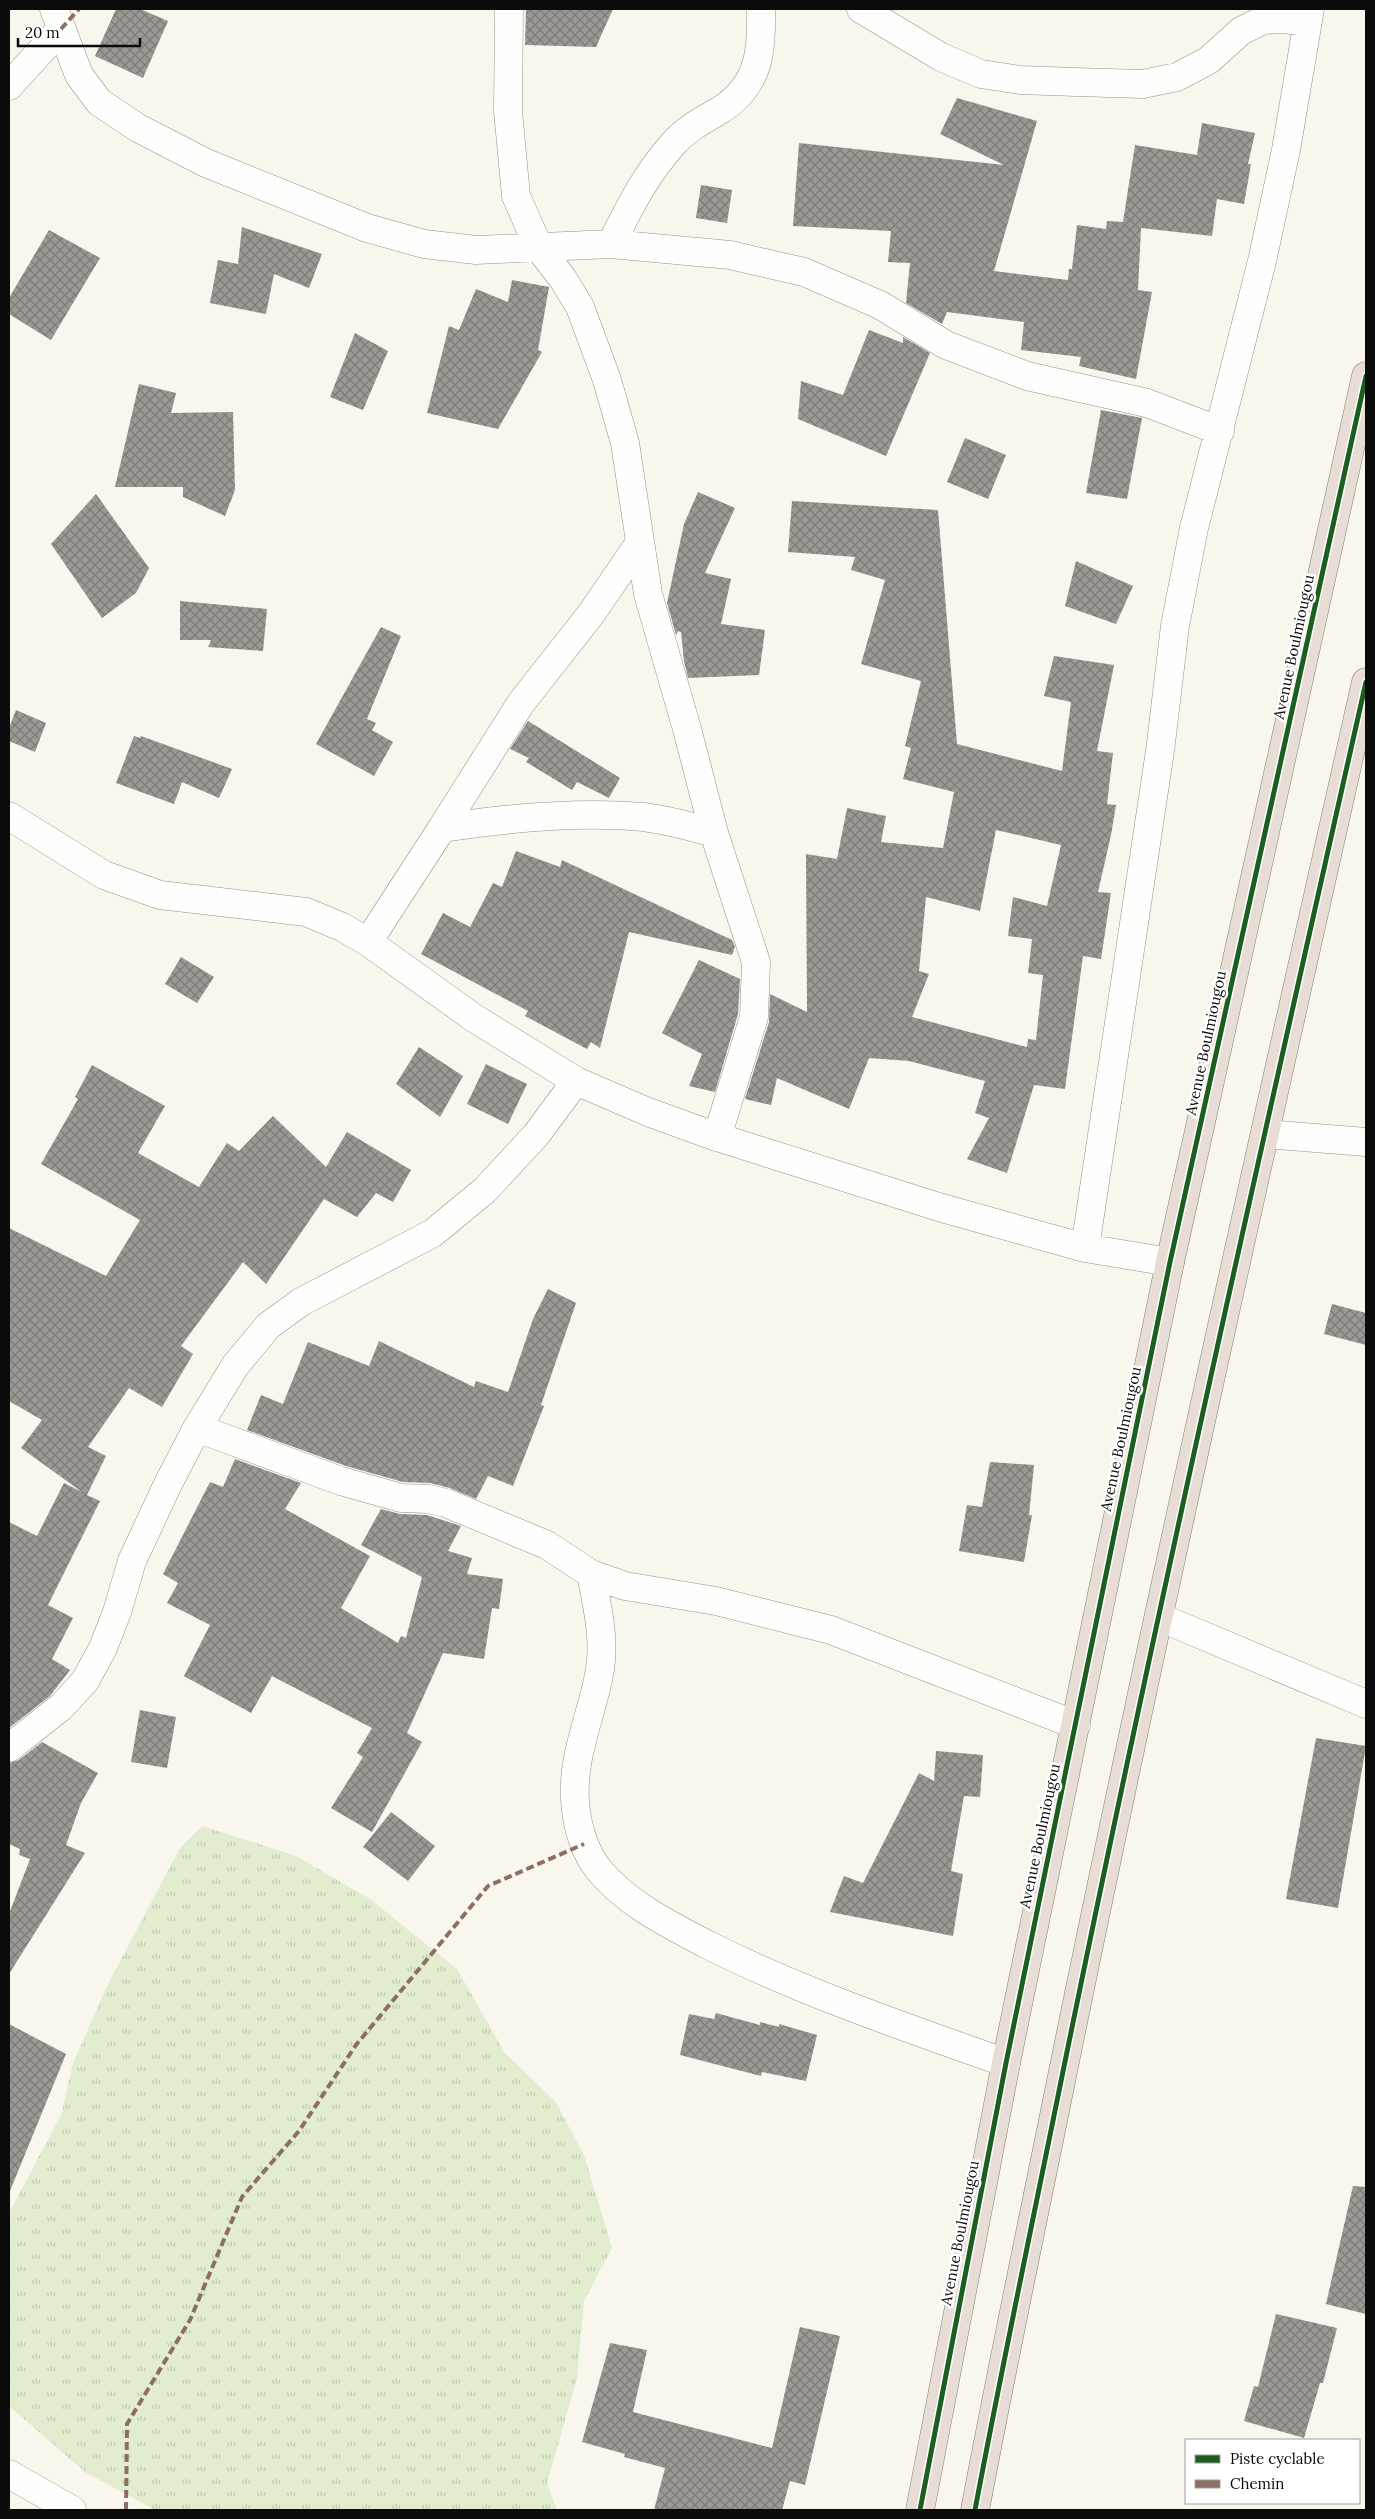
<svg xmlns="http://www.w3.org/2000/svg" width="1375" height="2519" viewBox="0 0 1375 2519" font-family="Lora,serif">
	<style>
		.grass { fill: url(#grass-tufts) }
		.building { fill: url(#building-cross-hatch); fill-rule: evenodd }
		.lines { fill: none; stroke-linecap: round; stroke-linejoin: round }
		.minor-casing { stroke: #92918d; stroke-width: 29 }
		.highway-casing { stroke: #7f7e7a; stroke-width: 29 }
		.minor { stroke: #fefefc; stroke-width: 28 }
		.highway { stroke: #e7ddd4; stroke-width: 28 }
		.quiet { stroke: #8d6e63; stroke-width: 4; stroke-dasharray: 8 4; stroke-linecap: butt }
		.cycleway-casing { stroke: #fff; stroke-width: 8 }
		.cycleway { stroke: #1b5e20; stroke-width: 5 }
		.labels { text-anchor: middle; stroke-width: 5; stroke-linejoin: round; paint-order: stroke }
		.street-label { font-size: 15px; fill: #0b0b0b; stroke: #fff }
	</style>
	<defs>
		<pattern id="grass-tufts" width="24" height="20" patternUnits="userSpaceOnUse" patternTransform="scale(1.25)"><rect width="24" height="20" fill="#e2edcf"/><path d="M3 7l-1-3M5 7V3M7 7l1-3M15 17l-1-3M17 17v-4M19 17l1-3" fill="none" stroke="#c1cab0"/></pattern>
		<pattern id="building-cross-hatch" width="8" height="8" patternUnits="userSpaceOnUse" patternTransform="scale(1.25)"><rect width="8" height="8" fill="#9c9894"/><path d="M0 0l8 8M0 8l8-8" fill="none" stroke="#7d7a77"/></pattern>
	</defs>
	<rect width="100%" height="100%" fill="#f9f6ee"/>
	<path class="grass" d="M202 1826 296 1856 370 1899 457 1969 505 2053 555 2101 584 2155 612 2248 584 2301 577 2378 547 2483 557 2510H155L85 2472 9 2406V2213L61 2115 73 2063 108 1984 180 1848Z"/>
	<path class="building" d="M116 9H140L168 21 143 78 95 56Z
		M526 9H613L596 47 525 45Z
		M957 98 1037 121 994 271 1068 280 1069 269H1072L1077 225 1106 229 1107 221 1123 222 1135 145 1197 155 1202 123 1255 133 1248 164H1251L1244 204 1217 199 1212 236 1141 228 1138 290 1152 292 1136 379 1079 366 1081 357 1021 350 1024 322 947 312 942 324 906 303 910 263 888 262 891 231 793 226 799 143 1004 165 940 134Z
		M701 185 732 190 727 223 696 218Z
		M242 227 322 254 309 288 274 274 266 314 210 303 218 260 238 264Z
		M49 230 100 258 51 340 9 314V298Z
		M512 280 549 287 538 350 542 352 498 429 427 413 449 326 459 330 476 289 508 302Z
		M869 330 903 343V337L930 353 886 456 798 419 801 381 843 395Z
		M355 333 388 351 363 410 330 397Z
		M139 384 176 393 171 413 233 412 235 490 225 516 183 497V487H115Z
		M1101 410 1142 418 1127 499 1086 493Z
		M965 438 1006 455 988 499 947 482Z
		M698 492 735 508 705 573 731 579 721 624 765 630 759 675 688 678 684 661 681 632 678 631 676 635 667 603 684 524Z
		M96 494 149 568 136 593 102 618 51 544Z
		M792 501 938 510 957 744 1062 771 1071 702 1044 696 1054 656 1114 665 1097 751 1113 753 1107 804 1116 805 1111 835 1098 892 1111 893 1101 959 1083 956 1065 1089 1034 1085 1007 1173 967 1159 989 1118 975 1113 985 1081 909 1061 869 1058 849 1109 777 1078 771 1105 745 1099 769 1022 770 994 807 1012 806 854 837 859 847 808 886 816 881 842 943 848 954 792 903 779 911 748 905 746 921 681 861 664 885 580 851 570 855 557 788 552ZM996 830 1061 845 1047 906 1013 897 1008 936 1032 939 1028 973 1043 975 1036 1040 1028 1039 1027 1047 912 1017 929 974 919 971 926 897 980 911Z
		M1076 561 1133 586 1116 624 1065 606Z
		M180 601 267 609 263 651 208 647 211 640H180Z
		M381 627 401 636 367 719 376 723 372 730 393 742 374 776 316 744Z
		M16 710 46 723 35 752 9 741V728Z
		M528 721 620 778 609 798 577 782 572 790 526 762 529 758 510 749Z
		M134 736 140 738 141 736 232 769 219 798 182 782 174 804 116 783Z
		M516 851 560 867 562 860 732 940 735 947 732 955 629 932 600 1048 591 1042 587 1049 525 1016 528 1011 421 954 443 913 470 927 493 883 502 887Z
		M181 957 214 977 197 1003 165 984Z
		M699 960 740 979 738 1014 715 1092 689 1086 702 1054 662 1033Z
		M419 1047 463 1076 440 1117 396 1084Z
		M486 1064 527 1084 508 1124 467 1104Z
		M92 1065 165 1106 138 1153 199 1187 227 1143 239 1151 273 1116 326 1167 347 1132 411 1170 393 1202 376 1193 357 1217 324 1199 266 1284 243 1262 181 1346 193 1354 162 1407 129 1388 88 1447 106 1456 87 1495 100 1501 48 1605 73 1618 52 1659 70 1670 50 1696 9 1728V1522L37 1536 64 1483 82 1492 21 1448 42 1420 9 1401V1228L106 1276 140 1220 41 1164 78 1099 75 1097Z
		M548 1289 576 1303 541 1405 544 1406 513 1486 488 1476 476 1499 450 1488 430 1483 403 1482 346 1466 247 1430 261 1395 283 1404 308 1342 369 1366 379 1341 474 1387 476 1381 508 1392 533 1319Z
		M1332 1304 1366 1313V1345L1324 1334Z
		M235 1459 301 1483 285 1509 370 1556 341 1608 398 1643 401 1636 406 1638 422 1577 361 1545 381 1509 400 1514 427 1515 461 1526 448 1551 472 1558 467 1574 503 1579 499 1609 492 1608 484 1659 443 1653 407 1733 422 1742 372 1832 331 1808 363 1757 357 1753 372 1728 272 1676 251 1713 184 1676 210 1625 167 1603 178 1583 163 1574 210 1482 223 1487Z
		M990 1462 1034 1465 1029 1515H1032L1024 1562 959 1551 967 1505 982 1507Z
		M140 1710 176 1717 167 1768 131 1762Z
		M1316 1738 1366 1746 1338 1908 1286 1899Z
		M42 1742 98 1773 81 1803 66 1845 85 1853 9 1974V1914L30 1859 19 1855 20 1849 9 1844V1763L19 1760Z
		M936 1751 983 1755 980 1797 964 1796 951 1871 963 1874 953 1936 830 1912 844 1876 863 1883 919 1773 934 1781Z
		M391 1812 435 1846 408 1881 363 1847Z
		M716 2013 760 2025V2022L779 2027V2024L817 2035 806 2081 762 2072 761 2076 680 2055 689 2014 714 2019Z
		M9 2024 66 2054 10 2191H9Z
		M1353 2186 1366 2187V2314L1326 2304Z
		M1276 2314 1337 2328 1323 2383H1320L1304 2438 1244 2421 1254 2386 1258 2387Z
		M800 2327 840 2336 805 2485 790 2481 782 2510H654L665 2468 624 2457 625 2454 582 2442 610 2343 647 2350 633 2412 772 2448Z"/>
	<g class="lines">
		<defs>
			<path id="minor" d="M54 9 79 75 99 102 138 128 206 163 367 228 424 244 476 250 611 244 730 255 804 272 880 305 946 345 1027 376 1147 403 1220 431
				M509 9 508 111 516 196 539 248 563 279 580 307 607 380 625 443 648 594 687 729 714 833 756 962 754 1017 717 1137
				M861 9 941 57 981 74 1020 80 1076 82 1143 84 1177 77 1209 60 1241 31 1263 20 1284 19 1307 22
				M9 86 61 29
				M611 244C629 208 646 174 673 144 687 128 705 119 722 109 760 84 762 50 761 9
				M639 544 591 614 521 703 442 828C507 818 577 811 643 817 667 820 690 826 714 833
				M9 816 104 875 160 895 306 912 342 927 368 942 474 1018 576 1081 648 1112 717 1137 942 1208 1085 1248 1170 1262
				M368 942 442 828
				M1265 1134 1366 1142
				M1085 1248 1160 751 1175 626 1194 528 1262 261 1286 150 1310 9
				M197 1428 341 1481 401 1498 429 1499 446 1503 547 1545 591 1574C597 1605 605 1638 600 1669 593 1713 572 1754 575 1799 576 1823 584 1852 599 1870 627 1904 670 1925 708 1945 804 1993 905 2027 1006 2063
				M591 1574 625 1586 716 1601 831 1630 1076 1725
				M1159 1617 1366 1704
				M9 1748 61 1707 85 1681 103 1648 117 1612 132 1561 167 1486 197 1428 235 1366 268 1326 301 1302 433 1233 485 1190 536 1135 576 1081
				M9 2474 72 2510"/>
			<path id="highway" d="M920 2510 1006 2063 1170 1262 1366 376
				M975 2510C1001 2372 1030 2234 1058 2096 1154 1623 1260 1153 1366 682"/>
		</defs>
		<use href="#minor" class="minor-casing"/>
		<use href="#highway" class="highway-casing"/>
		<use href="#minor" class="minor"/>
		<use href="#highway" class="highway"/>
		<path class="quiet" d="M61 29 79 9
			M126 2510 127 2424 190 2320 242 2197 299 2131 356 2045 488 1886 584 1844"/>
		<defs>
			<path id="cycleway" d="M920 2510 1006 2063 1170 1262 1366 376
				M975 2510C1001 2372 1030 2234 1058 2096 1154 1623 1260 1153 1366 682"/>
		</defs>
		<use href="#cycleway" class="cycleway-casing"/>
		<use href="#cycleway" class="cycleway"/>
	</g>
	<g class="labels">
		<g class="street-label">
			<text transform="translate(1294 647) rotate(-78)" y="5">Avenue Boulmiougou</text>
			<text transform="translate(1206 1043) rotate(-78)" y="5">Avenue Boulmiougou</text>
			<text transform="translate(1121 1439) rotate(-78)" y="5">Avenue Boulmiougou</text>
			<text transform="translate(1040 1836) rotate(-78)" y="5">Avenue Boulmiougou</text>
			<text transform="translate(960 2233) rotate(-79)" y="5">Avenue Boulmiougou</text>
		</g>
	</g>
	<rect width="1375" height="2519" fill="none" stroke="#0b0b0b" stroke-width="20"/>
	<rect x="1185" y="2439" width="175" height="65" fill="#ffffff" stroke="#9d9d9d"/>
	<rect x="1195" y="2455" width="25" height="8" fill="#1b5e20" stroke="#9d9d9d"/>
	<text x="1230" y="2464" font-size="15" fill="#0b0b0b">Piste cyclable</text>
	<rect x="1195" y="2480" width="25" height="8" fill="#8d6e63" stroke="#9d9d9d"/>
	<text x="1230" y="2489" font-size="15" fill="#0b0b0b">Chemin</text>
	<path d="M18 38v8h122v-8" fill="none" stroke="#0b0b0b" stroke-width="2.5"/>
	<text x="25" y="38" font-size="15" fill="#0b0b0b" stroke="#ffffff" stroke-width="4" paint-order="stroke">20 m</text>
</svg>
